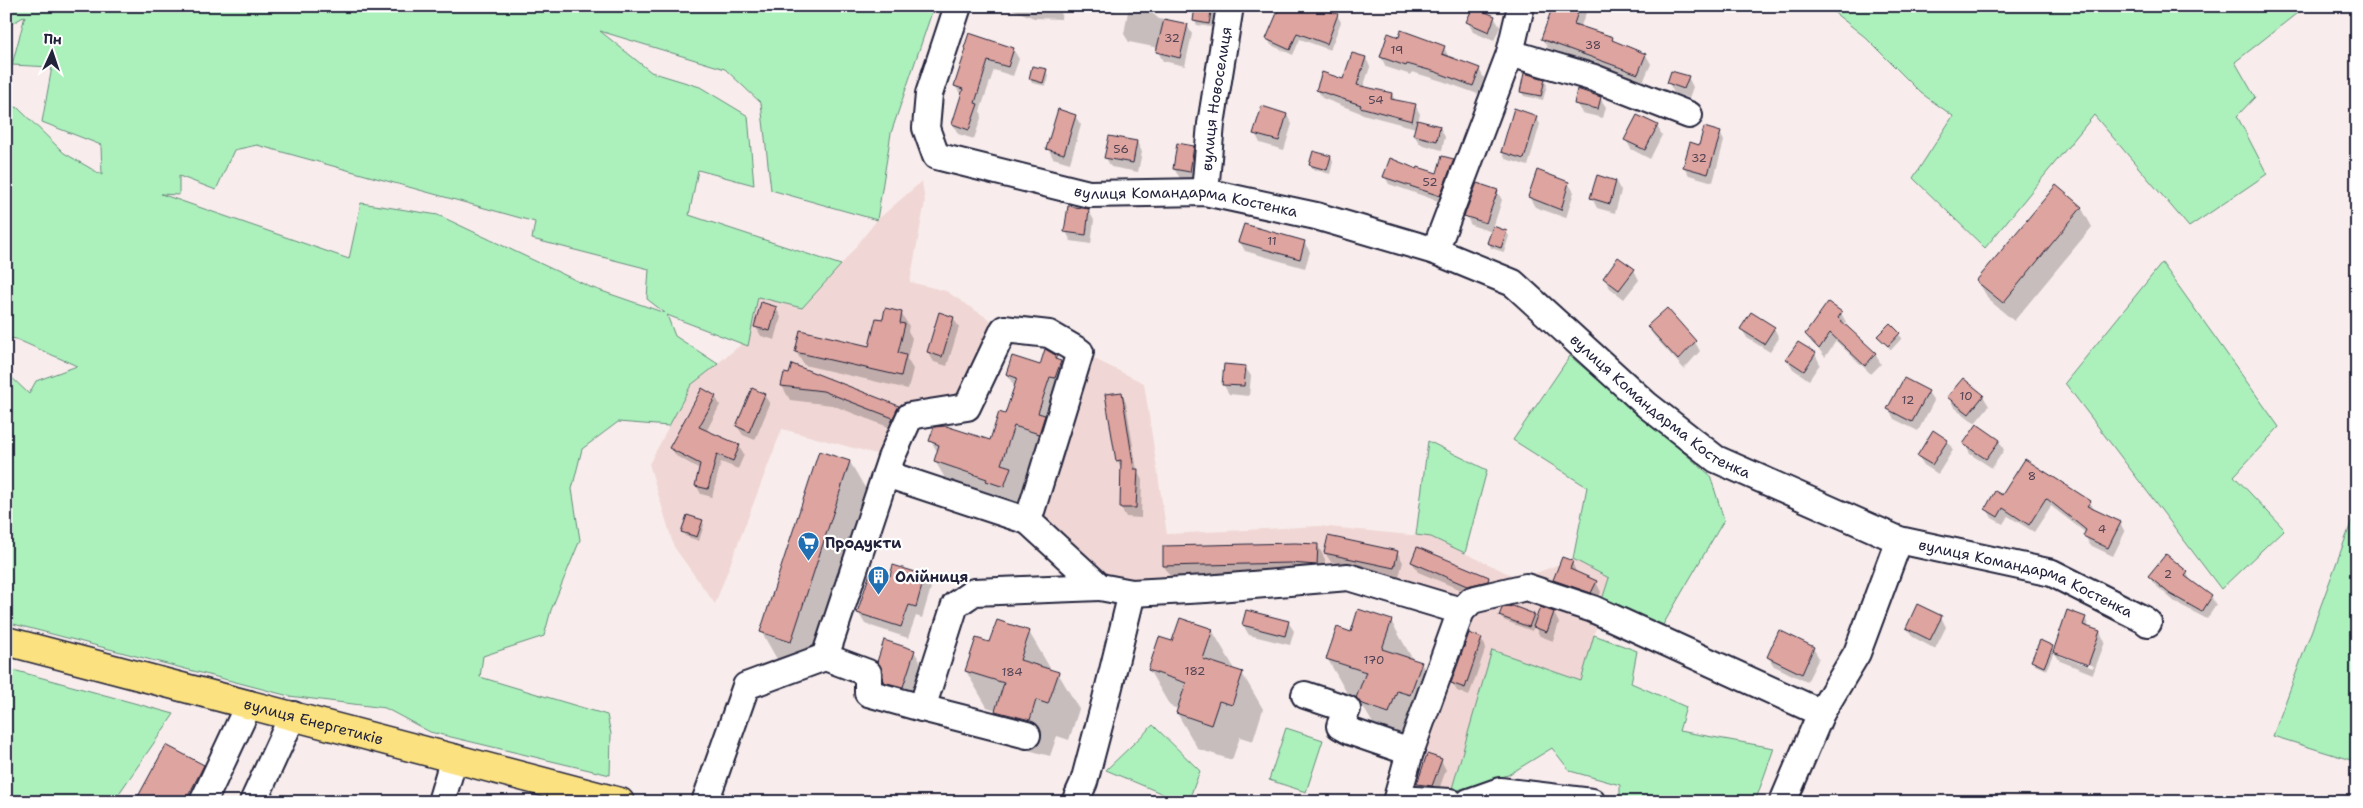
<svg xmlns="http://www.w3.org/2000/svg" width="2363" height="808" viewBox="0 0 2363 808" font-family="'Shantell Sans',sans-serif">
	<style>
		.built { fill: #f0d7d5 }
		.green { fill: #acf1bc; stroke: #678a7c; fill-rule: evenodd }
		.shadow { fill: #0003; fill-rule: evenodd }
		.building { fill: #dea49f; stroke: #22223b }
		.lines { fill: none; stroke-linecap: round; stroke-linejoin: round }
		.minor-casing { stroke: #22223b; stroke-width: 30 }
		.major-casing { stroke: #22223b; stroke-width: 31 }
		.minor { stroke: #fff; stroke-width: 26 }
		.major { stroke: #fbe180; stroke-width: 28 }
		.labels { text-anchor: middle; stroke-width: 4.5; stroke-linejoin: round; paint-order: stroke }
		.number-label { font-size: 12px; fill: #514254 }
		.street-label { font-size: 15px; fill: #22223b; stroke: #fff }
		.poi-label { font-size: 15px; font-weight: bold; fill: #22223b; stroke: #fff; text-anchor: start }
	</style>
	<rect width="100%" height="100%" fill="#f8edec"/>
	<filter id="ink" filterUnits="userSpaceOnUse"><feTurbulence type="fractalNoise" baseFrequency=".02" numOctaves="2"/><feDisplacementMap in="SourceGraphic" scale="10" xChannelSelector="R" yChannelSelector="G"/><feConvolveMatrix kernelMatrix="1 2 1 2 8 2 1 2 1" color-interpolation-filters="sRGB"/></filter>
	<g filter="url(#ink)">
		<path class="built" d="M922 181 925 202 910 282 946 291 1004 329 967 407 910 416 891 458 782 429 715 604 674 547 649 464 691 385 748 339 758 297 802 308 841 265 877 220Z
			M1080 352 1144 383 1167 534 1319 526 1431 537 1520 579 1573 559 1609 578 1582 681 1451 792H1412L1461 611 1348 577 1132 593 1028 521Z"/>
		<path class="green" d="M6 6H934L891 133 877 220 771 190 761 103 725 69 600 31 651 72 700 87 748 116 754 185 698 170 689 215 841 265 802 308 758 297 748 346 667 315 675 336 718 364 691 385 669 426 618 422 582 449 572 489 580 540 551 610 544 636 483 656 480 677 607 715 611 734 610 775 430 732 385 708 289 696 6 622V372L29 394 36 381 77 366 16 339 6 337V103L18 108 64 153 102 175 101 145 42 122 52 67 12 65 25 16 6 27ZM257 145 535 222 532 239 649 269 647 299 665 313 590 287 438 215 361 203 349 259 161 194 179 195V176L216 190 234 150Z
			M1829 6H2306L2235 62 2255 97 2237 116 2267 174 2189 227 2094 115 1985 248 1913 178 1953 116 1921 93 1865 37 1831 10Z
			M2162 263 2279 427 2234 476 2284 529 2221 589 2065 383Z
			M1570 356 1710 475 1724 520 1657 635 1601 603 1609 578 1573 559 1587 487 1513 440Z
			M1428 441 1487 470 1465 553 1431 537 1416 535Z
			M2357 507V762L2273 736Z
			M1594 635 1637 651 1631 683 1686 707 1679 731 1774 748 1755 802H1620V785L1570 771 1552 748 1508 775 1451 792 1492 650 1581 681Z
			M6 668 174 714 113 802H6Z
			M1153 725 1200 771 1188 802H1182L1106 770Z
			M1286 728 1323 740 1306 792 1269 780Z"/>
		<path class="shadow" d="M1004 6H1062L1061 19 1034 18Z
			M1103 6H1123L1111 13 1106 12Z
			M1129 6H1154L1152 13 1159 19 1187 25 1192 34 1185 66 1163 61 1158 52 1159 48 1129 42 1124 34Z
			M1563 6H1582L1586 13 1580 28 1612 38 1615 42 1646 55 1651 64 1643 82 1548 48 1542 39Z
			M1211 8 1214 13 1211 27 1197 25 1194 20Z
			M1337 15 1341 22 1330 50 1300 39 1293 55 1271 45 1268 39Z
			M1494 17 1500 27 1494 41 1473 32 1468 22Z
			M1389 35 1444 47 1449 58 1479 69 1484 78 1478 94 1442 81 1412 72 1411 75 1386 67 1381 57Z
			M965 48 1013 49 1019 59 1013 76 994 70 980 111 982 115 974 139 958 134 953 124 962 96 955 86 967 51Z
			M1353 54 1366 58 1370 67 1363 88 1392 94 1396 102 1415 105 1420 114 1418 122 1440 127 1445 137 1442 150 1420 144 1414 135 1416 128 1366 115 1322 98 1318 90 1344 81Z
			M1046 71 1048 75 1046 86 1032 83 1030 79Z
			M1688 77 1693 87 1689 98 1674 93 1669 83Z
			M1544 80 1547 85 1543 100 1524 96 1521 91Z
			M1600 98 1606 107 1603 118 1582 113 1577 104Z
			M1287 115 1292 124 1284 150 1260 143 1255 133Z
			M1075 116 1081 125 1070 163 1053 158 1048 148Z
			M1536 117 1540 124 1528 166 1506 159 1502 152Z
			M1657 126 1662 135 1650 159 1631 149 1626 140Z
			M1720 133 1724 141 1713 182 1689 175 1684 167 1700 146Z
			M1137 142 1142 152 1138 172 1111 167 1106 158Z
			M1193 147 1199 157 1195 181 1180 178 1174 169Z
			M1331 157 1333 162 1330 174 1313 169 1310 164Z
			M1453 160 1457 168 1444 203 1389 184 1385 177 1418 170 1437 174Z
			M1616 182 1621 191 1615 213 1597 208 1592 198Z
			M1568 183 1574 192 1566 218 1535 207 1529 197Z
			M1497 191 1502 200 1493 228 1506 232 1509 236 1504 252 1491 248 1489 243 1492 232 1471 225 1466 216Z
			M2081 207 2092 227 2014 321 1989 300 1978 281Z
			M1088 210 1094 220 1091 244 1071 241 1066 232Z
			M1240 242H1304L1310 252 1305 268 1245 251Z
			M1634 270 1639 280 1624 299 1610 288 1604 278Z
			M776 308 781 317 775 340 761 336 756 327Z
			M901 313 909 326 908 331 912 338 907 359 913 369 908 389 804 365 796 352 870 348Z
			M1841 313 1846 322 1844 325 1875 354 1881 364 1871 374 1836 341 1825 357 1807 334Z
			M953 318 959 327 947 366 934 362 928 352Z
			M1890 325 1902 338 1891 350 1879 336Z
			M1648 326 1695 342 1700 351 1684 369 1654 336Z
			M1774 328 1779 338 1770 352 1747 338 1742 329Z
			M1815 354 1820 364 1809 380 1793 369 1787 359Z
			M1056 357 1081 399 1076 414 1070 412 1060 444 1065 453 1060 469 1035 461 1025 522 956 497 935 461 938 453 931 441H991L1006 415 1015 388 1007 374 1040 367Z
			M1245 367 1251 376 1249 396 1229 394 1223 384Z
			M785 375 898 407 907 421 901 432 832 405 790 400 782 386Z
			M1963 379 1983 396 1989 406 1975 423 1954 407 1949 397Z
			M1928 392 1934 401 1918 431 1894 419 1889 409Z
			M1121 393 1126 403 1137 470 1142 480 1141 518 1126 517 1121 508 1122 469 1117 460Z
			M764 395 770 404 755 440 743 435 737 426Z
			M715 396 720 405 706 432 739 446 744 455 738 469 721 462 712 497 701 494 696 485 700 469 676 456 671 447Z
			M1947 440 1953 450 1938 474 1924 465 1918 456Z
			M1999 441 2004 450 1992 468 1970 454 1965 444Z
			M820 452 850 462 871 498 812 677 782 668 761 631Z
			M2026 461 2090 502 2095 511 2120 523 2125 532 2113 556 2090 545 2085 536 2086 533 2051 506 2034 532 2008 516 2003 524 1992 518 1987 509 2003 496Z
			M702 521 704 525 699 541 685 536 683 532Z
			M1318 546 1325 559 1324 578 1172 580 1164 566Z
			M1397 552 1403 562 1399 577 1331 562 1325 553Z
			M2166 555 2187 573 2191 582 2211 597 2216 605 2207 619 2175 602 2154 584 2149 576Z
			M1412 562 1488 578 1494 588 1473 595 1418 572Z
			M1572 562 1577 574 1596 582 1601 592 1597 602 1559 589 1554 580Z
			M924 576 931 588 922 618 916 616 908 638 865 624 858 612 891 577Z
			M1541 609 1554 613 1559 623 1553 641 1540 636 1534 626 1532 631 1503 620 1501 616 1534 615 1537 620Z
			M1941 617 1946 627 1935 649 1913 637 1907 628Z
			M2085 618 2090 629 2100 632 2105 642 2093 674 2060 661 2054 652 2046 670 2035 665 2032 660 2052 647 2054 650ZM2060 653 2094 666 2093 668 2060 656Z
			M1391 621 1412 658 1411 660 1421 663 1442 700 1410 749 1379 734 1358 698 1348 695 1327 658 1352 633Z
			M1288 622 1294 631 1290 645 1249 635 1243 625Z
			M1212 630 1233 666 1232 670 1242 673 1263 709 1253 741 1240 737 1232 760 1198 749 1177 713 1178 709 1170 706 1149 670 1173 643Z
			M1029 632 1050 668V670L1058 673 1079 709 1069 740 1057 736 1050 756 1017 747 996 710 987 707 966 671 990 643Z
			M1481 639 1486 647 1469 696 1457 691 1452 683Z
			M1813 648 1819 658 1807 682 1774 666 1768 657Z
			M914 651 923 666 912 701 893 696 884 681V672Z
			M1441 760 1446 770 1437 795 1424 793 1419 784Z
			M203 766 211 780 200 802H136Z"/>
		<path class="building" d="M1195 6H1212L1209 24 1193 21Z
			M1280 6H1313L1338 14 1327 44 1297 33 1290 50 1266 39Z
			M1562 6H1580L1574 24 1613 37 1612 40 1646 54 1638 74 1541 39 1552 8 1560 11Z
			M1473 7 1495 16 1489 32 1466 22Z
			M1164 19 1188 24 1180 58 1156 52Z
			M1401 30 1445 46 1442 54 1480 68 1473 86 1436 72 1407 64 1406 66 1380 57 1388 33 1399 37Z
			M969 33 1014 48 1008 67 988 61 975 103 978 104 969 130 952 124 963 89 954 86 966 49 964 48Z
			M1352 53 1366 57 1357 85 1392 93 1391 99 1416 104 1412 121 1360 107 1361 105 1316 90 1322 72 1343 79Z
			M1032 66 1047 69 1043 83 1029 79Z
			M1671 71 1689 76 1684 89 1667 83Z
			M1524 73 1545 79 1541 96 1520 92Z
			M1577 89 1601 97 1598 109 1574 104Z
			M1262 106 1287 114 1279 141 1253 134Z
			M1514 108 1537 116 1524 159 1501 152Z
			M1058 109 1076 115 1064 154 1046 149Z
			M1637 115 1658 125 1645 150 1624 140Z
			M1417 120 1440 126 1437 141 1413 135Z
			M1704 127 1721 132 1708 174 1683 167 1690 142 1699 145Z
			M1109 136 1137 141 1133 163 1104 158Z
			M1177 143 1194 146 1190 172 1173 169Z
			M1313 151 1331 156 1327 170 1309 165Z
			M1442 156 1454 159 1440 196 1383 177 1390 158 1417 169 1418 167 1437 173Z
			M1537 170 1569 182 1561 210 1528 197Z
			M1597 175 1616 181 1610 204 1590 198Z
			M1477 183 1498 190 1486 223 1464 216Z
			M2056 185 2082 207 2003 303 1976 281Z
			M1068 206 1089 209 1086 235 1064 232Z
			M1244 224 1305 241 1300 259 1238 242Z
			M1493 226 1507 231 1501 248 1487 243Z
			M1618 257 1635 269 1619 290 1603 278Z
			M761 302 777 307 770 331 754 327Z
			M1828 302 1842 312 1838 318 1876 353 1865 366 1830 333 1819 349 1805 334Z
			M885 308 902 312 900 323 905 324 898 353 906 355 901 376 795 352 800 330 869 346 876 318 883 319Z
			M1667 308 1696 341 1678 360 1647 326Z
			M939 312 954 317 942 357 927 352Z
			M1751 312 1775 327 1764 344 1740 329Z
			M1890 323 1900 333 1888 346 1877 336Z
			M1798 342 1816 353 1804 371 1786 359Z
			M1045 349 1057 356 1055 359 1061 361 1055 378 1050 377 1038 413 1045 415 1039 434 1014 426 1001 464 1011 467 1004 487 986 481 987 479 934 461 939 445 929 441 934 427 946 426 990 440 999 412 1005 414 1017 378 1006 374 1012 356 1040 365Z
			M792 364 899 406 893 418 823 391 781 386 784 373 789 374Z
			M1224 364 1246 366 1244 386 1222 385Z
			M1904 378 1929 391 1912 422 1887 409Z
			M1963 378 1984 395 1969 414 1947 397Z
			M702 388 716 396 699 427 740 445 733 461 717 454 708 489 695 486 700 464 669 448Z
			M752 388 765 394 749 432 736 426Z
			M1122 392 1134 469H1138L1136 508H1120L1121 460 1116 461 1105 394Z
			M1977 424 2000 440 1986 459 1963 444Z
			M1933 430 1948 440 1932 465 1917 456Z
			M819 451 850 461 791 642 760 632Z
			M2025 459 2091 501 2087 506 2121 522 2108 548 2083 536 2086 530 2046 498 2029 525 2003 508 1998 517 1985 509 1995 491 2002 495Z
			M687 515 703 520 697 537 681 532Z
			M1328 536 1398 551 1394 568 1324 553Z
			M1295 543 1318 544 1317 565 1290 563 1163 566V546Z
			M1417 547 1489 577 1488 581 1467 586 1411 562Z
			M2166 554 2188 572 2185 576 2212 596 2202 612 2170 594 2148 576Z
			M1562 557 1573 561 1570 569 1597 581 1591 593 1553 580Z
			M893 565 925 575 916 607 909 605 901 627 857 613 871 570 890 576Z
			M1917 604 1942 616 1930 640 1906 628Z
			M1513 606 1534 614 1529 627 1499 616 1502 608Z
			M1540 607 1554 612 1547 632 1533 627Z
			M1358 609 1392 620 1382 649 1422 662 1410 695 1397 691 1389 713 1360 703 1356 698 1366 672 1326 659 1337 627 1351 632Z
			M1246 610 1289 621 1285 636 1242 625Z
			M2067 610 2086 617 2083 625 2100 631 2088 665 2053 652Z
			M1180 618 1213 629 1203 659 1243 672 1232 705 1219 701 1211 725 1176 713 1186 683 1148 670 1159 637 1172 641Z
			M997 620 1030 631 1020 660 1059 672 1048 704 1036 700 1030 720 995 711 1004 683 965 671 976 638 989 642Z
			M1779 630 1814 647 1802 674 1767 657Z
			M1469 633 1482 638 1465 688 1451 683Z
			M884 640 915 650 903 687 883 682V672L877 662Z
			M2040 640 2053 646 2044 667 2031 661Z
			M166 745 204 765 199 775 185 802H135Z
			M1427 754 1442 759 1432 786 1417 784Z"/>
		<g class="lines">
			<defs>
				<g id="minor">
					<path id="s1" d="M958 6 929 94 926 128 936 156 1089 194 1205 192 1316 216 1435 251 1513 283 1647 405 1716 459 1899 540 2052 573 2143 619 2148 623"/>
					<path d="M1510 53 1594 78 1689 115"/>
					<path id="s2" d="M1205 192 1211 124 1230 6"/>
					<path d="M1435 251 1510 53 1521 6"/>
					<path d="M886 474 1028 521"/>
					<path d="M1461 611 1472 600 1526 587 1593 609 1821 713"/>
					<path d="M825 657 868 673V693L922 708"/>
					<path d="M1305 695 1347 709 1340 726 1349 731 1410 752"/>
					<path d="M1027 735 922 708 955 605 974 592 1100 587"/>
					<path d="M1397 799 1450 802"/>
					<path d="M203 802 249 704"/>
					<path d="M253 802 293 715"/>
					<path d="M441 802 454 758"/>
					<path d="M705 802 746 686 825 657 891 458 910 416 967 407 1004 329 1049 334 1080 352 1028 521 1100 587 1132 593 1206 589 1348 577 1461 611 1410 752 1396 802"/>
					<path d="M1075 802 1084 782 1105 703 1132 593"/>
					<path d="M1469 802 1500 791 1592 802"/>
					<path d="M1783 802 1821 713 1857 653 1899 540"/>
				</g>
				<g id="major">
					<path id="s3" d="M6 641 620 802"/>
				</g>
			</defs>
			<use href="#minor" class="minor-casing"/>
			<use href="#major" class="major-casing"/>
			<use href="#minor" class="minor"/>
			<use href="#major" class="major"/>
		</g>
	</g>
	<defs>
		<symbol id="supermarket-pin" viewBox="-11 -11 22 30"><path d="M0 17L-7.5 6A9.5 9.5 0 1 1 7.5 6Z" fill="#1f6fb2" stroke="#fff"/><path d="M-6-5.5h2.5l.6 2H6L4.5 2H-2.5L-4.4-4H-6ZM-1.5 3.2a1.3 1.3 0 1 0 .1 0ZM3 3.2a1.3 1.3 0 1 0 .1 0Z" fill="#fff"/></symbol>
		<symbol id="building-pin" viewBox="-11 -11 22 30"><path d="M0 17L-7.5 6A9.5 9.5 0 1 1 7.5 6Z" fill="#1f6fb2" stroke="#fff"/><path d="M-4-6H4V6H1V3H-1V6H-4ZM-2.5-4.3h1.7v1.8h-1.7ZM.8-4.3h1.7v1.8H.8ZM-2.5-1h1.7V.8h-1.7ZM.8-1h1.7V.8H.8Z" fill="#fff"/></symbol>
	</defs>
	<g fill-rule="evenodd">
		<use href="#supermarket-pin" x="796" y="530" width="25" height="34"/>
		<use href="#building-pin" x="866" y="564" width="25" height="34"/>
	</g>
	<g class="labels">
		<g class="number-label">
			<text x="1172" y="42">32</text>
			<text x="1593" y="49">38</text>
			<text x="1397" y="54">19</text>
			<text x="1376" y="104">54</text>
			<text x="1121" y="153">56</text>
			<text x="1699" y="162">32</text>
			<text x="1430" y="186">52</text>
			<text x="1272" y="245">11</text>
			<text x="1966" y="400">10</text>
			<text x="1908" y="404">12</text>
			<text x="2032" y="480">8</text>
			<text x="2102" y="533">4</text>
			<text x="2168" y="578">2</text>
			<text x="1374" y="664">170</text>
			<text x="1195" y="675">182</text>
			<text x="1012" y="676">184</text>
		</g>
		<g class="street-label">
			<text dy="5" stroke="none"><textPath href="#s2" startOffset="94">вулиця Новоселиця</textPath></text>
			<text dy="5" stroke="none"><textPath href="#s1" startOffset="412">вулиця Командарма Костенка</textPath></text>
			<text dy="5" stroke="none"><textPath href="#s1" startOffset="945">вулиця Командарма Костенка</textPath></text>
			<text dy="5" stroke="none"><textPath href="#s1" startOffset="1354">вулиця Командарма Костенка</textPath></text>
			<text dy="5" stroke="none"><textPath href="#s3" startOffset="318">вулиця Енергетиків</textPath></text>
		</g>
		<g class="poi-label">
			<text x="825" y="548">Продукти</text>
			<text x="895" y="582">Олійниця</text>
		</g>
	</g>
	<rect width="2363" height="808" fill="none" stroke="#fff" stroke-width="25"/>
	<rect x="12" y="12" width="2338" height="783" fill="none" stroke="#22223b" stroke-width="2" filter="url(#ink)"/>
	<g transform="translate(52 52) rotate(3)" stroke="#ffffff" stroke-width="4" paint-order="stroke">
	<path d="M0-4L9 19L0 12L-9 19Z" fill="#22223b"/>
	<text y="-8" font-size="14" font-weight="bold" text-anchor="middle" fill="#22223b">Пн</text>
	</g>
</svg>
